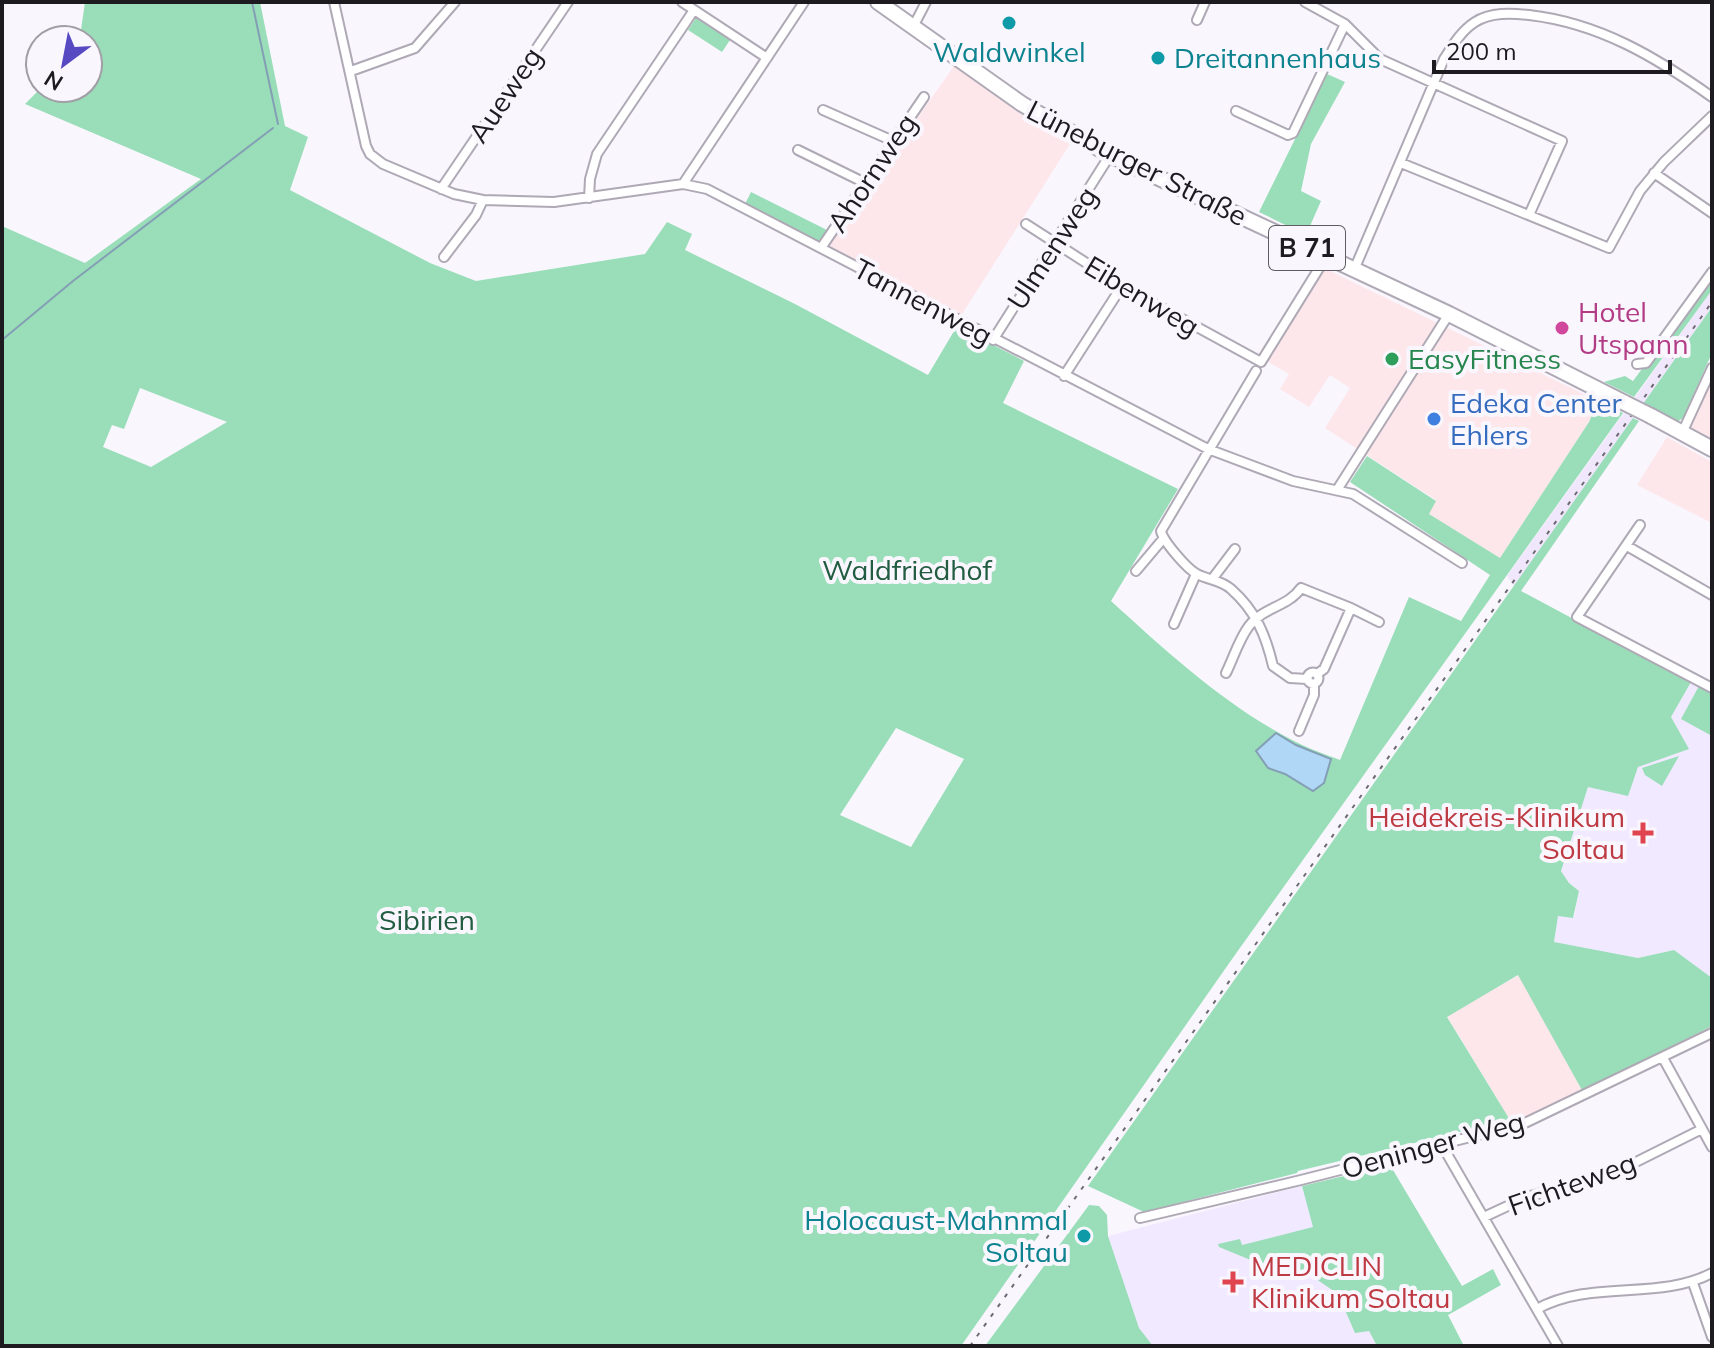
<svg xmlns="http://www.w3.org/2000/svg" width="1714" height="1348" viewBox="0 0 1714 1348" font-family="Mulish,sans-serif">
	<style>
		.commercial { fill: #fde7eb }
		.built { fill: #f0e7fc }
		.medical { fill: #f1e9ff }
		.green { fill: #99deb8; fill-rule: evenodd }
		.water { fill: #b0d7f5; stroke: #849fb5; stroke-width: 2 }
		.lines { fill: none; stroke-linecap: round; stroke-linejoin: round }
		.stream { stroke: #849fb5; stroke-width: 2 }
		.minor-casing { stroke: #aea9b5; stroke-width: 12 }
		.primary-casing { stroke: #aea9b5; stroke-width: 18 }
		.minor { stroke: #fff; stroke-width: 8 }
		.primary { stroke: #fff; stroke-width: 14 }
		.rail { stroke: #6d6b71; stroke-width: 2; stroke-dasharray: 4 8; stroke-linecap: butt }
		.primary-bridge-casing { stroke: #aea9b5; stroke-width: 18; stroke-linecap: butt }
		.primary-bridge { stroke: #fff; stroke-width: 14 }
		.culture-dot { fill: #0f9aa8; stroke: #f9f6fe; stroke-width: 3 }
		.hotel-dot { fill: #d1479c; stroke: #f9f6fe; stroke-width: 3 }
		.leisure-dot { fill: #2e9e5b; stroke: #f9f6fe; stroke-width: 3 }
		.shop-dot { fill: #3f7fe0; stroke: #f9f6fe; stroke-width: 3 }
		.health-dot { fill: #e0444e; stroke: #f9f6fe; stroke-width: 3 }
		.labels { text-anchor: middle; stroke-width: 8; stroke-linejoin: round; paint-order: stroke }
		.shield { fill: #f9f6fe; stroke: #5f5d63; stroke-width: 2 }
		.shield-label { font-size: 26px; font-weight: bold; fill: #1d1b20 }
		.culture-label { font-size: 28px; fill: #0d838f; stroke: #f9f6fe }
		.street-label { font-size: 28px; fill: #1d1b20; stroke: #f9f6fe }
		.hotel-label { font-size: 28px; fill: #b23c85; stroke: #f9f6fe; text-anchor: start }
		.leisure-label { font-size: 28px; fill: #27864d; stroke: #f9f6fe; text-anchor: start }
		.shop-label { font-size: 28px; fill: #366cbe; stroke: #f9f6fe; text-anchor: start }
		.park-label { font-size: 28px; fill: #235d41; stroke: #f9f6fe }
		.health-label { font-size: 28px; fill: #be3a42; stroke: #f9f6fe; text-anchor: end }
	</style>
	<rect width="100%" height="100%" fill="#f9f6fe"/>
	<path class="commercial" d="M954 66 1045 131 1070 144 959 319 826 248Z
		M1322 267 1598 401 1589 422 1500 558 1428 514 1436 500 1325 428 1350 388 1330 375 1309 407 1280 389 1289 374 1265 360Z
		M1712 381V443L1689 430Z
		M1667 437 1712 462 1710 522 1637 485Z
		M1519 975 1583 1092 1527 1116 1510 1120 1447 1016Z"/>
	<path class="built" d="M1712 290V307L1515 587 1507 576Z"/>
	<path class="medical" d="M1691 682 1712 693V978L1674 950 1638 958 1554 943 1558 915 1574 917 1579 891 1569 883 1561 871 1588 787 1637 767 1671 717Z
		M1302 1186 1314 1227 1377 1346H1153L1139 1328 1108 1236Z"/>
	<path class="green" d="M85 2H260L285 126 308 137 290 190 430 263 476 281 645 254 667 222 692 234 685 250 795 304 928 375 957 326 1024 361 1003 403 1178 489 1111 601C1168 653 1226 706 1294 741 1309 749 1325 754 1340 760L1409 597 1461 621 1490 575 1350 482 1367 456 1436 501 1429 514 1500 558 1589 422 1598 401 1623 413 1237 952 961 1346H2V226L85 263 201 179 25 104 41 88H88V40L80 37ZM140 388 227 422 151 467 103 447 112 425 124 429ZM896 728 964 759 911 847 840 815ZM1276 733 1296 745 1331 759 1313 791 1285 774 1269 768 1256 752Z
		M696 18 730 40 722 52 688 30Z
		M1327 74 1345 82 1311 144 1301 191 1321 201 1306 235 1259 212Z
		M751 192 827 230 818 242 745 204Z
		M1712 275V290L1634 397 1604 382 1625 376 1633 381Z
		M1712 307V353L1683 418 1677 422 1643 404Z
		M1633 418 1639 421 1521 591 1691 682 1671 717 1689 749 1638 767 1628 796 1588 787 1561 871 1569 883 1579 891 1573 918 1558 916 1554 942 1638 958 1674 950 1712 978V1026L1583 1092 1518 975 1447 1017 1510 1120 1298 1171 1297 1173 1144 1212 1088 1186Z
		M1699 686 1712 693V736L1681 719Z
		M1679 756 1662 786 1645 775 1642 768Z
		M1390 1165 1462 1286 1493 1269 1501 1285 1448 1315 1464 1346H1377L1369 1331 1355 1333 1338 1294 1306 1272 1258 1263 1219 1247 1218 1244 1240 1239 1242 1245 1313 1227 1302 1186Z
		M1089 1205 1099 1206 1107 1215 1108 1236 1139 1328 1153 1346H985Z"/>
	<path class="water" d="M1276 733 1296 745 1331 759 1324 783 1313 791 1285 774 1268 768 1256 751Z"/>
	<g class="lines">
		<path class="stream" d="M252 2 278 124
			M2 340 73 281 273 128"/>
		<defs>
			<path id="minor" d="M334 2 366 146 370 154 383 164 454 194 483 200 554 202 683 184 707 189 1208 449 1293 481 1353 494 1462 563
				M682 2 767 58
				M1305 2 1345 24 1380 59 1562 141 1529 215
				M1197 20 1205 2
				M913 27 926 2
				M351 71 415 48 455 2
				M823 110 893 141
				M1236 111 1288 135 1293 133 1345 24
				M798 150 865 183
				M1401 163 1609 248 1640 191 1664 162 1712 116
				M1654 173 1712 213
				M683 184 804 2
				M441 189 568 2
				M589 198 590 179 597 154 694 10
				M1026 224 1122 286 1261 362 1326 257
				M821 248 924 97
				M444 257 476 215 483 200
				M1354 270 1444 59C1453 45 1461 31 1475 22 1491 12 1511 13 1529 15 1599 23 1656 57 1712 97
				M993 340 1110 155
				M1637 364 1646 363 1712 272
				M1256 371 1161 531C1163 541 1187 569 1197 574 1208 580 1221 580 1231 589 1256 611 1266 636 1273 666L1290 678 1307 679
				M1064 376 1122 286
				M1682 433 1712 368
				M1337 490 1449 314
				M1640 525 1577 617 1712 688
				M1627 546 1712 595
				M1136 571 1163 539
				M1213 578 1235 549
				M1351 608 1379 622
				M1174 624 1196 574
				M1307.5 678a5.5 5.5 0 1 1 11 0a5.5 5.5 0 1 1-11 0Z
				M1226 673C1233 659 1239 639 1249 626 1263 607 1288 607 1301 588L1351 608 1324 669 1317 674
				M1299 731 1314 695V684
				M1663 1058 1712 1147
				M1445 1144 1447 1154 1558 1346
				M1484 1217 1527 1197 1616 1172 1702 1129
				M1140 1218 1301 1180 1525 1123 1712 1033
				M1693 1283 1712 1337
				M1537 1309C1591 1279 1659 1301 1712 1273"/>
			<path id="primary" d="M878 2 1022 104 1110 155 1449 314 1625 403
				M1651 416 1712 449"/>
		</defs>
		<use href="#minor" class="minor-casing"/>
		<use href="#primary" class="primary-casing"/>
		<use href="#minor" class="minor"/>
		<use href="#primary" class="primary"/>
		<path class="rail" d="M970 1346 1712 302"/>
		<defs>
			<path id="primary-bridge" d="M1625 403 1651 416"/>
		</defs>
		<use href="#primary-bridge" class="primary-bridge-casing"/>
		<use href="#primary-bridge" class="primary-bridge"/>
	</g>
	<g class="culture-dot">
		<circle cx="1009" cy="23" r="8"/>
		<circle cx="1158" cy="58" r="8"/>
		<circle cx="1084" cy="1236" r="8"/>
	</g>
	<circle class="hotel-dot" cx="1562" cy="328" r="8"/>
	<circle class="leisure-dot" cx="1392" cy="359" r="8"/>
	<circle class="shop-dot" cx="1434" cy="419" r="8"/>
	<g class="health-dot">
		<path d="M1639 821h8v8h8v8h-8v8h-8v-8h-8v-8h8z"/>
		<path d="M1229 1270h8v8h8v8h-8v8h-8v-8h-8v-8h8z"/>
	</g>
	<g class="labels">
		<rect class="shield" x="1269" y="226" width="76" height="44" rx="6"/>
		<g class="shield-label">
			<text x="1307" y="257">B 71</text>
		</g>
		<g class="culture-label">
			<text x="1009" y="62">Waldwinkel</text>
			<text x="1174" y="68" text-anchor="start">Dreitannenhaus</text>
			<text x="1068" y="1230" text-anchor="end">Holocaust-Mahnmal<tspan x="1068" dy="32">Soltau</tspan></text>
		</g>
		<g class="street-label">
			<text transform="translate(505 95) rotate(-56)" y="10">Aueweg</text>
			<text transform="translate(1137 163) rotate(27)" y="10">Lüneburger Straße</text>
			<text transform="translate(872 173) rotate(-56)" y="10">Ahornweg</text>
			<text transform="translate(1052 248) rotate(-57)" y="10">Ulmenweg</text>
			<text transform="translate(1142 296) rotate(31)" y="10">Eibenweg</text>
			<text transform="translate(923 302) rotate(28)" y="10">Tannenweg</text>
			<text transform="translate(1433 1145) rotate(-15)" y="10">Oeninger Weg</text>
			<text transform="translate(1572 1184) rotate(-20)" y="10">Fichteweg</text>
		</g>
		<g class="hotel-label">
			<text x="1578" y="322">Hotel<tspan x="1578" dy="32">Utspann</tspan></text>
		</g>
		<g class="leisure-label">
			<text x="1408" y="369">EasyFitness</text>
		</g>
		<g class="shop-label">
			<text x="1450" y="413">Edeka Center<tspan x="1450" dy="32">Ehlers</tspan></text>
		</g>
		<g class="park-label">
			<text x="907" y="580">Waldfriedhof</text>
			<text x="427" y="930">Sibirien</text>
		</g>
		<g class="health-label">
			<text x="1625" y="827">Heidekreis-Klinikum<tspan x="1625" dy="32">Soltau</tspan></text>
			<text x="1251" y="1276" text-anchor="start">MEDICLIN<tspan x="1251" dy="32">Klinikum Soltau</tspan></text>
		</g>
	</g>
	<rect width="1714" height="1348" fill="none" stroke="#1d1b20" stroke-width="8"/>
	<g transform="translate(64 64) rotate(212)"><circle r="38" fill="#f9f6fe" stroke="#a19ea5" stroke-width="2"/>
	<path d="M0-6L14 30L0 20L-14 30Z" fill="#5749c1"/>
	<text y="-12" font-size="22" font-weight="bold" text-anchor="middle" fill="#1d1b20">N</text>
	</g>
	<path d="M1434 60v12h236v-12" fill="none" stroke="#1d1b20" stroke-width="4"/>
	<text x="1446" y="60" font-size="24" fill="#1d1b20" stroke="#f9f6fe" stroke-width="6" paint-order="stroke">200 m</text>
</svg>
